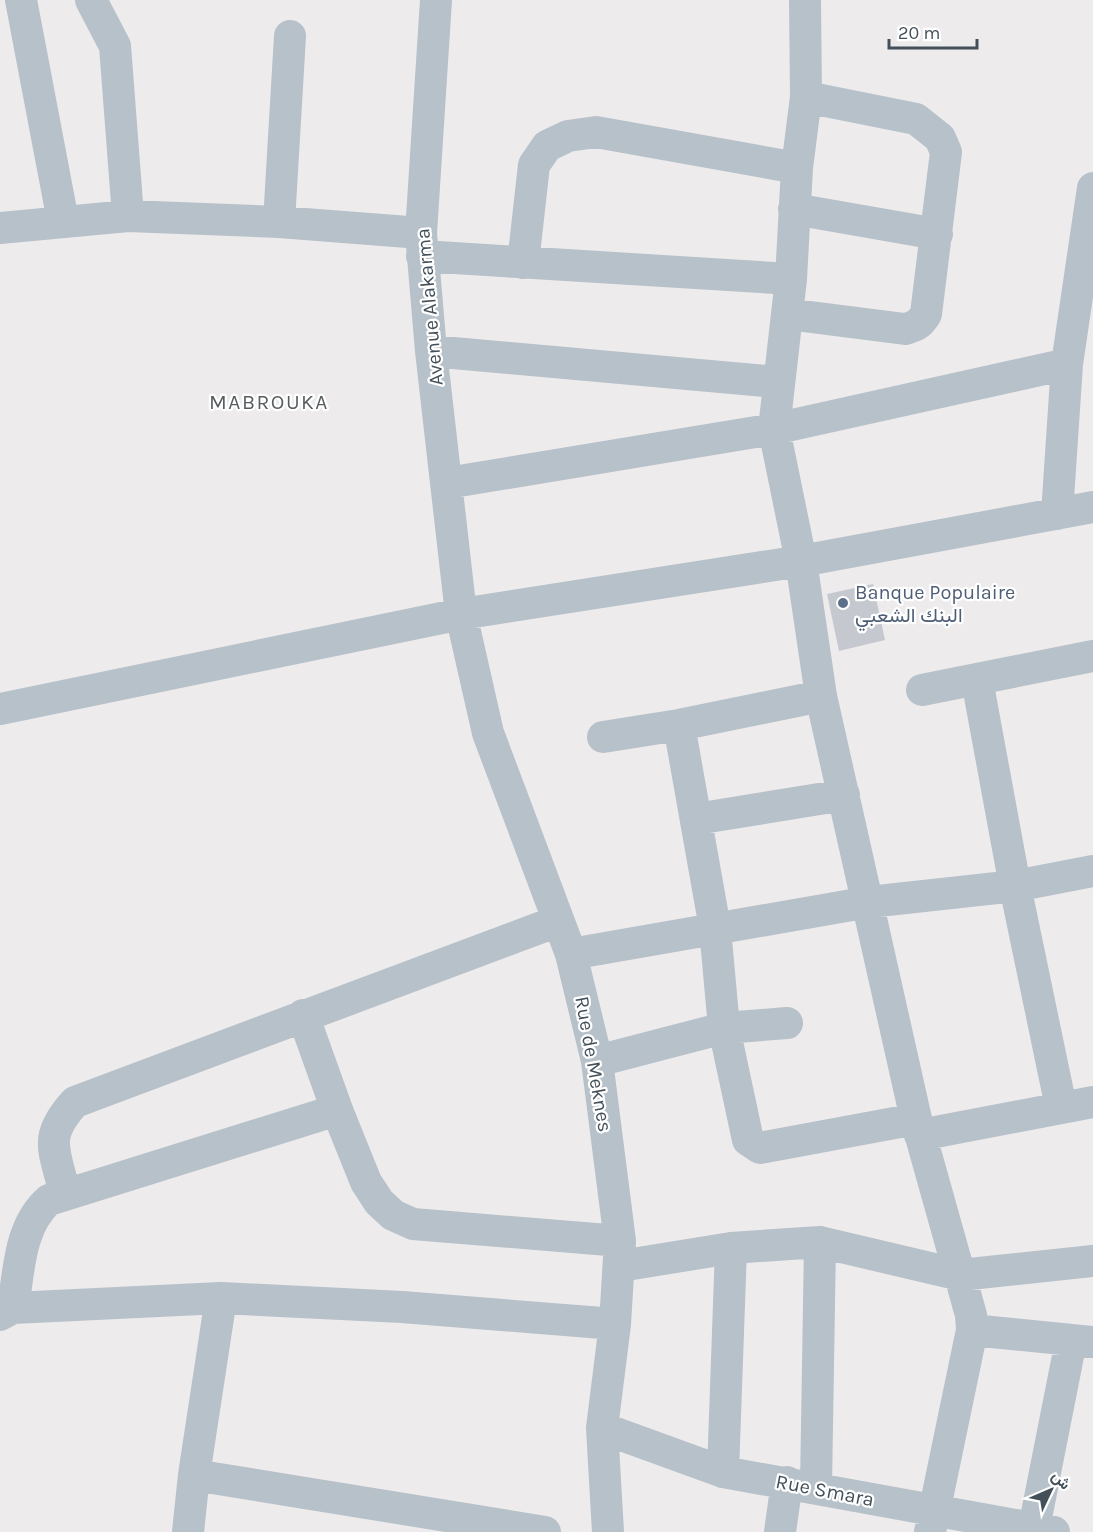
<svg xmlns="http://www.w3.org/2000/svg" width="1093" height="1532" viewBox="0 0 1093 1532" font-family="Karla,Vazirmatn,sans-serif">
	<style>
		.building { fill: #c5c9cf }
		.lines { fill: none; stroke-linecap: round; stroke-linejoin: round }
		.minor { stroke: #b7c1c9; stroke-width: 32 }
		.service-dot { fill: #5c6f8a; stroke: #fff; stroke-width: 2 }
		.labels { text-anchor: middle; stroke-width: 4.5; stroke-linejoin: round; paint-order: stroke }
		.street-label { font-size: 20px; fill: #445059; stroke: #fff }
		.service-label { font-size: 20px; fill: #4e5e75; stroke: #fff; text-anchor: start }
		.neighbourhood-label { font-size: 21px; letter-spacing: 1.5px; fill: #585d60; stroke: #fff }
	</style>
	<rect width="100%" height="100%" fill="#eeebec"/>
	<path class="building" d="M873 584 885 640 839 651 827 594Z"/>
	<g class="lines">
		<path class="minor" d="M21 0 63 221
			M91 0 115 46 128 216
			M436 0 421 233 431 351 461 614 488 733 571 954 597 1061 620 1241 615 1324 602 1428 608 1532
			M805 0 806 97 797 168 791 279 774 429 801 561 821 696 916 1119 971 1315 972 1330 930 1532
			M794 209 937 234
			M279 222 290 36
			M0 228 128 216 279 222 421 233
			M422 256 791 279
			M523 263 534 165 547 146 568 136 596 132 797 168
			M787 314 905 329C916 326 920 324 926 314L946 152 940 138 916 119 806 97
			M431 351 777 382
			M447 483 774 429 1067 364
			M1057 514 1067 364 1093 188
			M977 680 1015 886 1061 1107
			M922 690 1093 656
			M0 709 461 614 801 561 1093 507
			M679 725 715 928 724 1028 748 1140 760 1148 916 1119
			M603 737 679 725 821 696
			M696 819 844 795
			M571 954 869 902 1015 886 1093 871
			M303 1015 337 1110 366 1182 379 1202 393 1215 413 1224 620 1241
			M597 1061 724 1028 787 1023
			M920 1135 1093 1102
			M65 1194C55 1150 42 1138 75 1102L558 921
			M620 1266 731 1248 820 1242 960 1275 1093 1261
			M13 1308C19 1271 19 1226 49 1200L337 1110
			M0 1315 13 1308 221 1298 402 1307 615 1324
			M972 1330 1093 1342
			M602 1428 723 1472 1054 1532
			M723 1472 731 1248
			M194 1475 545 1532
			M816 1488 820 1242
			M1034 1528 1071 1341
			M188 1532 194 1475 221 1298
			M780 1532 787 1482"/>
	</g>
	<circle class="service-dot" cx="843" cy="603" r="6"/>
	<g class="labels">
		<g class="street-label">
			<text transform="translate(429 307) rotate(-95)" y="7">Avenue Alakarma</text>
			<text transform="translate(594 1064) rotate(80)" y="7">Rue de Meknes</text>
			<text transform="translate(825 1490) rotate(11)" y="7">Rue Smara</text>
		</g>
		<g class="service-label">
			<text x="855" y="599">Banque Populaire<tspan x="855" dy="23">البنك الشعبي</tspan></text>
		</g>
		<g class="neighbourhood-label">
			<text x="269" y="409">MABROUKA</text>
		</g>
	</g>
	<g transform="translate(1051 1490) rotate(46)" stroke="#ffffff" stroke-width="4.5" paint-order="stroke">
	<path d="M0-4.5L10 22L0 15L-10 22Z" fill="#445059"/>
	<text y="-9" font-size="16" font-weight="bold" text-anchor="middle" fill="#445059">ش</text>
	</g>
	<path d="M889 39v9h88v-9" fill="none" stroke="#445059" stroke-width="3"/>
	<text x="898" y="39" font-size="18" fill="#445059" stroke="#ffffff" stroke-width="4.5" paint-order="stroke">20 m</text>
</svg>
